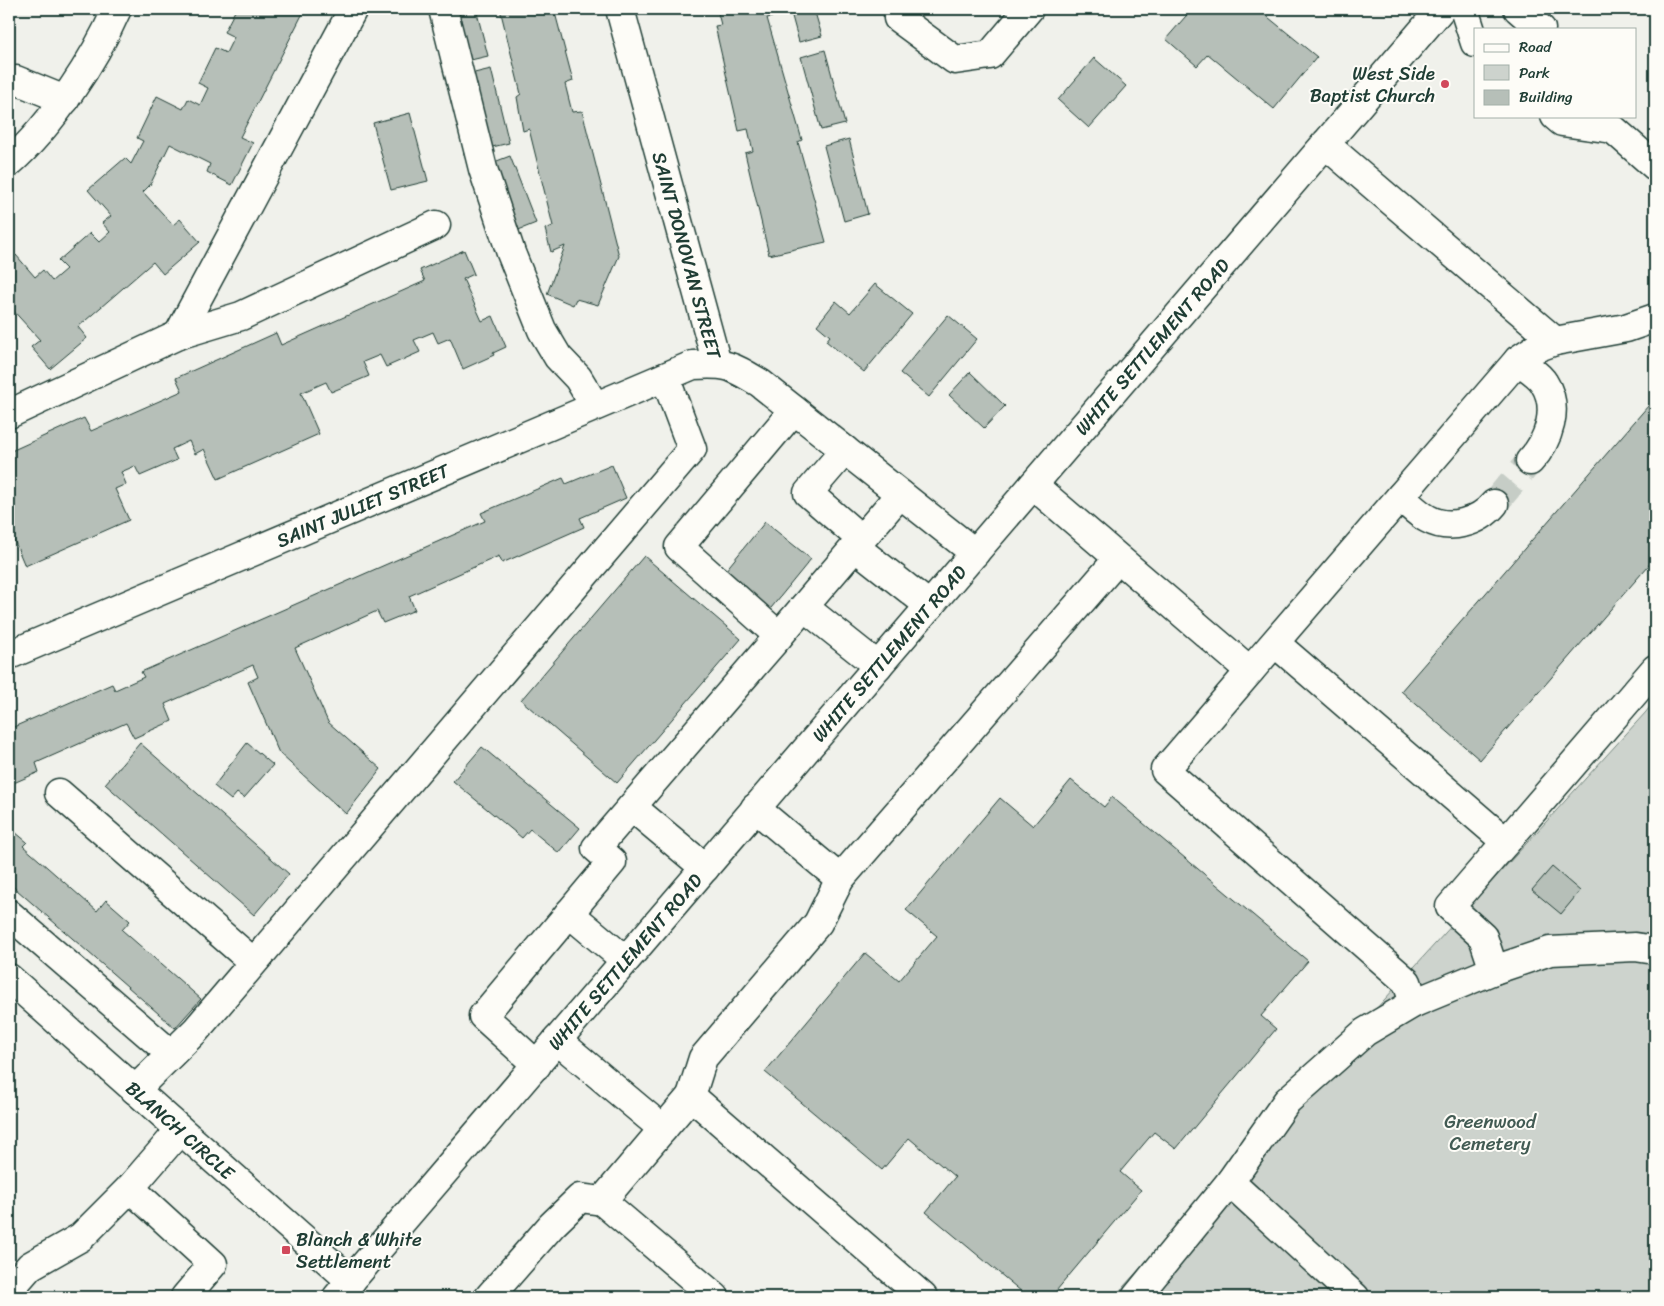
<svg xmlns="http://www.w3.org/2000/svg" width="1664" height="1306" viewBox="0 0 1664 1306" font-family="Sriracha,sans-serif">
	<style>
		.green { fill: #cdd3cd; stroke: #768880 }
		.building { fill: #b6bfb8; stroke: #1f3d34 }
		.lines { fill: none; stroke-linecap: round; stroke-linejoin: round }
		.minor-tunnel { stroke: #c6cdc6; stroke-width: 28; stroke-dasharray: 28 14; stroke-linecap: butt }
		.minor-casing { stroke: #1f3d34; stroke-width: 31 }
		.major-casing { stroke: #1f3d34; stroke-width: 31 }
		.minor { stroke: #fdfcf7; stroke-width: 28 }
		.major { stroke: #fdfcf7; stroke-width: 28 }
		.poi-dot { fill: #d1495b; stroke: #fdfcf7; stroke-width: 2 }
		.labels { text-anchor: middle; stroke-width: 4; stroke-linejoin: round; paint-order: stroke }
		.poi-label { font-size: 19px; fill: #1f3d34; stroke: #fdfcf7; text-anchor: end }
		.street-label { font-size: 19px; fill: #1f3d34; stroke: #fdfcf7 }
		.park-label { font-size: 19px; fill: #425b53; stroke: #fdfcf7 }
	</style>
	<rect width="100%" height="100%" fill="#f0f1eb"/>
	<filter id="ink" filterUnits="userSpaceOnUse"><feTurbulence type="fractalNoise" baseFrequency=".02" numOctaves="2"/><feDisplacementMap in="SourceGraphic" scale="10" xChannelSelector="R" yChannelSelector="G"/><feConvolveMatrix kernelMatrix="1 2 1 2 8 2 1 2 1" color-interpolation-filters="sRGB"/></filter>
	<g filter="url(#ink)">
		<path class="green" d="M1655 700V1297H1114L1646 712Z"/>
		<path class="building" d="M236 9H305L240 137 253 143 232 185 207 172 210 164 170 144 150 185 143 192 173 225 180 219 200 242 163 274 153 262 78 327 87 338 50 369 31 347 40 340 9 306V262L16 255 35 277 43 270 52 281 66 269 58 261 90 233 99 242 110 232 102 223 111 216 88 190 125 158 131 164 143 141 137 138 157 96 183 109 188 99 200 105 208 88 198 83 215 48 226 53 234 37 224 32Z
			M449 9H476L488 56 462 62Z
			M500 9H554L573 81 565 84 572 112 582 111 619 256 598 305 576 299 573 305 547 294 565 246 551 252 545 229 553 226 529 129 523 131 517 97 521 94Z
			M717 9H770L772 17 767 18 802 140 798 142 826 242 769 255 745 153 753 151 748 129 739 131 715 26 721 25Z
			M790 9H814L822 36 799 42Z
			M1192 9H1258L1317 57 1274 109 1208 54 1197 66 1166 39Z
			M825 50 845 124 821 130 801 57Z
			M1094 58 1126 86 1089 128 1058 100Z
			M491 69 509 143 484 149 466 75Z
			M410 113 428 181 391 190 373 123Z
			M849 139 868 214 844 221 824 146Z
			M510 156 536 223 516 231 489 164Z
			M464 250 474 274 463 279 482 321 493 316 506 347 493 353 494 355 463 369 450 338 438 343 433 332 414 340 420 352 386 367 380 355 363 362 369 376 331 392 326 382 301 393 319 434 218 479 204 449 195 454 189 441 172 449 177 460 140 476 135 466 121 472 126 484 115 489 129 520 25 566 12 535 9 537V452L84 418 91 431 182 391 176 378 276 333 281 345 425 281 420 270Z
			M875 284 912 314 864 372 826 341 830 336 817 325 836 301 850 313Z
			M948 315 977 339 929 397 900 373Z
			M970 372 1005 406 984 428 949 395Z
			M1655 398V558L1480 760 1401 691Z
			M612 465 626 498 580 518 584 527 502 563 499 556 409 596 415 610 383 623 377 611 295 648 328 722 381 769 346 814 279 753 248 682 258 677 253 665 165 704 172 721 134 738 126 723 36 763 39 772 9 785V729L112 684 115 690 144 677 141 672 485 521 481 513 563 478 566 484Z
			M765 522 811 559 767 613 721 576Z
			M644 556 741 639 617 783 521 700Z
			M140 743 289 874 254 915 105 784Z
			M247 743 273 765 244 798 237 793 231 800 214 786Z
			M482 747 580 828 559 853 530 829 522 838 453 781Z
			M1071 780 1104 807 1112 797 1308 961 1261 1016 1276 1029 1176 1149 1154 1132 1120 1172 1141 1190 1051 1297H1028L926 1212 955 1177 909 1138 882 1170 765 1072 865 953 899 981 937 936 906 910 1000 798 1033 826Z
			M9 827 27 842 23 846 97 911 106 900 130 921 122 930 201 999 175 1028 9 883Z
			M1552 867 1580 891 1561 914 1532 890Z"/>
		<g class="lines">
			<path class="minor-tunnel" d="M1494 504 1530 461"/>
			<defs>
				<g id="minor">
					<path d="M443 9 483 169 511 253 542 330 558 357 578 378 595 406"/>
					<path id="s1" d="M620 9 717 364"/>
					<path d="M905 9 898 18 955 60 990 55 1029 9"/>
					<path d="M1464 9 1475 43"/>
					<path d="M1518 9 1541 29"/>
					<path d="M9 82 16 80 65 100"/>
					<path d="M1555 116 1562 122 1613 129 1655 166"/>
					<path d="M9 163C52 125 94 61 117 9"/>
					<path d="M178 335 241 316 436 225"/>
					<path d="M1555 341 1626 328 1655 318"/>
					<path d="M1518 360C1526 367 1539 374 1544 383 1560 408 1549 441 1530 461"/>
					<path d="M9 414 178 335 353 9"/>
					<path d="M845 450 808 493 861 539"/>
					<path d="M1033 485 1250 671 1165 770 1407 982 1414 1003"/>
					<path d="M1400 497C1409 504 1418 514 1428 519 1450 531 1479 522 1494 504"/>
					<path d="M855 547 930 606"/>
					<path d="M804 607 878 666"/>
					<path d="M779 636 900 494"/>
					<path d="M1275 643 1506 842"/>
					<path id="s2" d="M9 655 693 365C728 363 730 365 760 383L975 553"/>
					<path d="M1250 671 1518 360 1536 348 1555 341 1325 144"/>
					<path d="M59 793 253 962"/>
					<path d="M632 807 705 868"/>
					<path d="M755 808 840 879"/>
					<path d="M569 913 625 960"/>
					<path d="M9 914 171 1054"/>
					<path d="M1494 970 1483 937 1450 907 1655 669"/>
					<path id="s3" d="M9 978 351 1281"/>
					<path d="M557 1040 663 1129"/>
					<path d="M537 1065 483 1016 612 862 596 848 779 636 679 547 794 410"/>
					<path d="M135 1090 196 1030 692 449 665 377"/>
					<path d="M691 1096 703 1058 818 923 840 879 1118 559"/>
					<path d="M180 1130 130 1188 213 1264 185 1297"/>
					<path d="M9 1290 30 1266 81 1237 130 1188"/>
					<path d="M489 1297 552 1225 580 1198 602 1201"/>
					<path d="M715 1297 602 1201 691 1096 923 1297"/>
					<path d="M1136 1297 1230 1182"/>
					<path d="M1355 1297 1230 1182 1287 1101 1365 1032 1414 1003 1494 970 1550 951 1635 947 1655 950"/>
				</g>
				<g id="major">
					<path id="s4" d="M337 1297 1441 9"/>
				</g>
			</defs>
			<use href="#minor" class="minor-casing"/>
			<use href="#major" class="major-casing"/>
			<use href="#minor" class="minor"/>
			<use href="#major" class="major"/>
		</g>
	</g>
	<g class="poi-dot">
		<circle cx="1445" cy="84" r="5"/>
		<rect x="281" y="1245" width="10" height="10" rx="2.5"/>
	</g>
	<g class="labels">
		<g class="poi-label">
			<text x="1435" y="80">West Side<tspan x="1435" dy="22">Baptist Church</tspan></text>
			<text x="296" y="1246" text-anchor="start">Blanch &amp; White<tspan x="296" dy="22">Settlement</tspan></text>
		</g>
		<g class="street-label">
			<text dy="7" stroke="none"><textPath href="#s1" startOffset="255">SAINT DONOVAN STREET</textPath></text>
			<text dy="7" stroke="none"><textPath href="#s4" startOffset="1252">WHITE SETTLEMENT ROAD</textPath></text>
			<text dy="7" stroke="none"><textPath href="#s2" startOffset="384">SAINT JULIET STREET</textPath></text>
			<text dy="7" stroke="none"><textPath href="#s4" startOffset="848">WHITE SETTLEMENT ROAD</textPath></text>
			<text dy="7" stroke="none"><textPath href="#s4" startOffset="442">WHITE SETTLEMENT ROAD</textPath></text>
			<text dy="7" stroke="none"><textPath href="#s3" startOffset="229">BLANCH CIRCLE</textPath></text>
		</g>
		<g class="park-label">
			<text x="1490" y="1128">Greenwood<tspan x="1490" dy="22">Cemetery</tspan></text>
		</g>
	</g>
	<rect width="1664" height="1306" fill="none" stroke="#fdfcf7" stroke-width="30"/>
	<rect x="15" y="15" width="1634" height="1276" fill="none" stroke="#1f3d34" stroke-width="2" filter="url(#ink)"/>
	<rect x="1474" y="28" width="162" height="90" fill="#fdfcf7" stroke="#a4b0a9"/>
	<rect x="1484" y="44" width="25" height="8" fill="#fdfcf7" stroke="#a4b0a9"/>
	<text x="1519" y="52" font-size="15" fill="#1f3d34">Road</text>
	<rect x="1484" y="65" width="25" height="15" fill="#cdd3cd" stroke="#a4b0a9"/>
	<text x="1519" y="78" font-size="15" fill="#1f3d34">Park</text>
	<rect x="1484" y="90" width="25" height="15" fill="#b6bfb8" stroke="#a4b0a9"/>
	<text x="1519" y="102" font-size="15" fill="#1f3d34">Building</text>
</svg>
